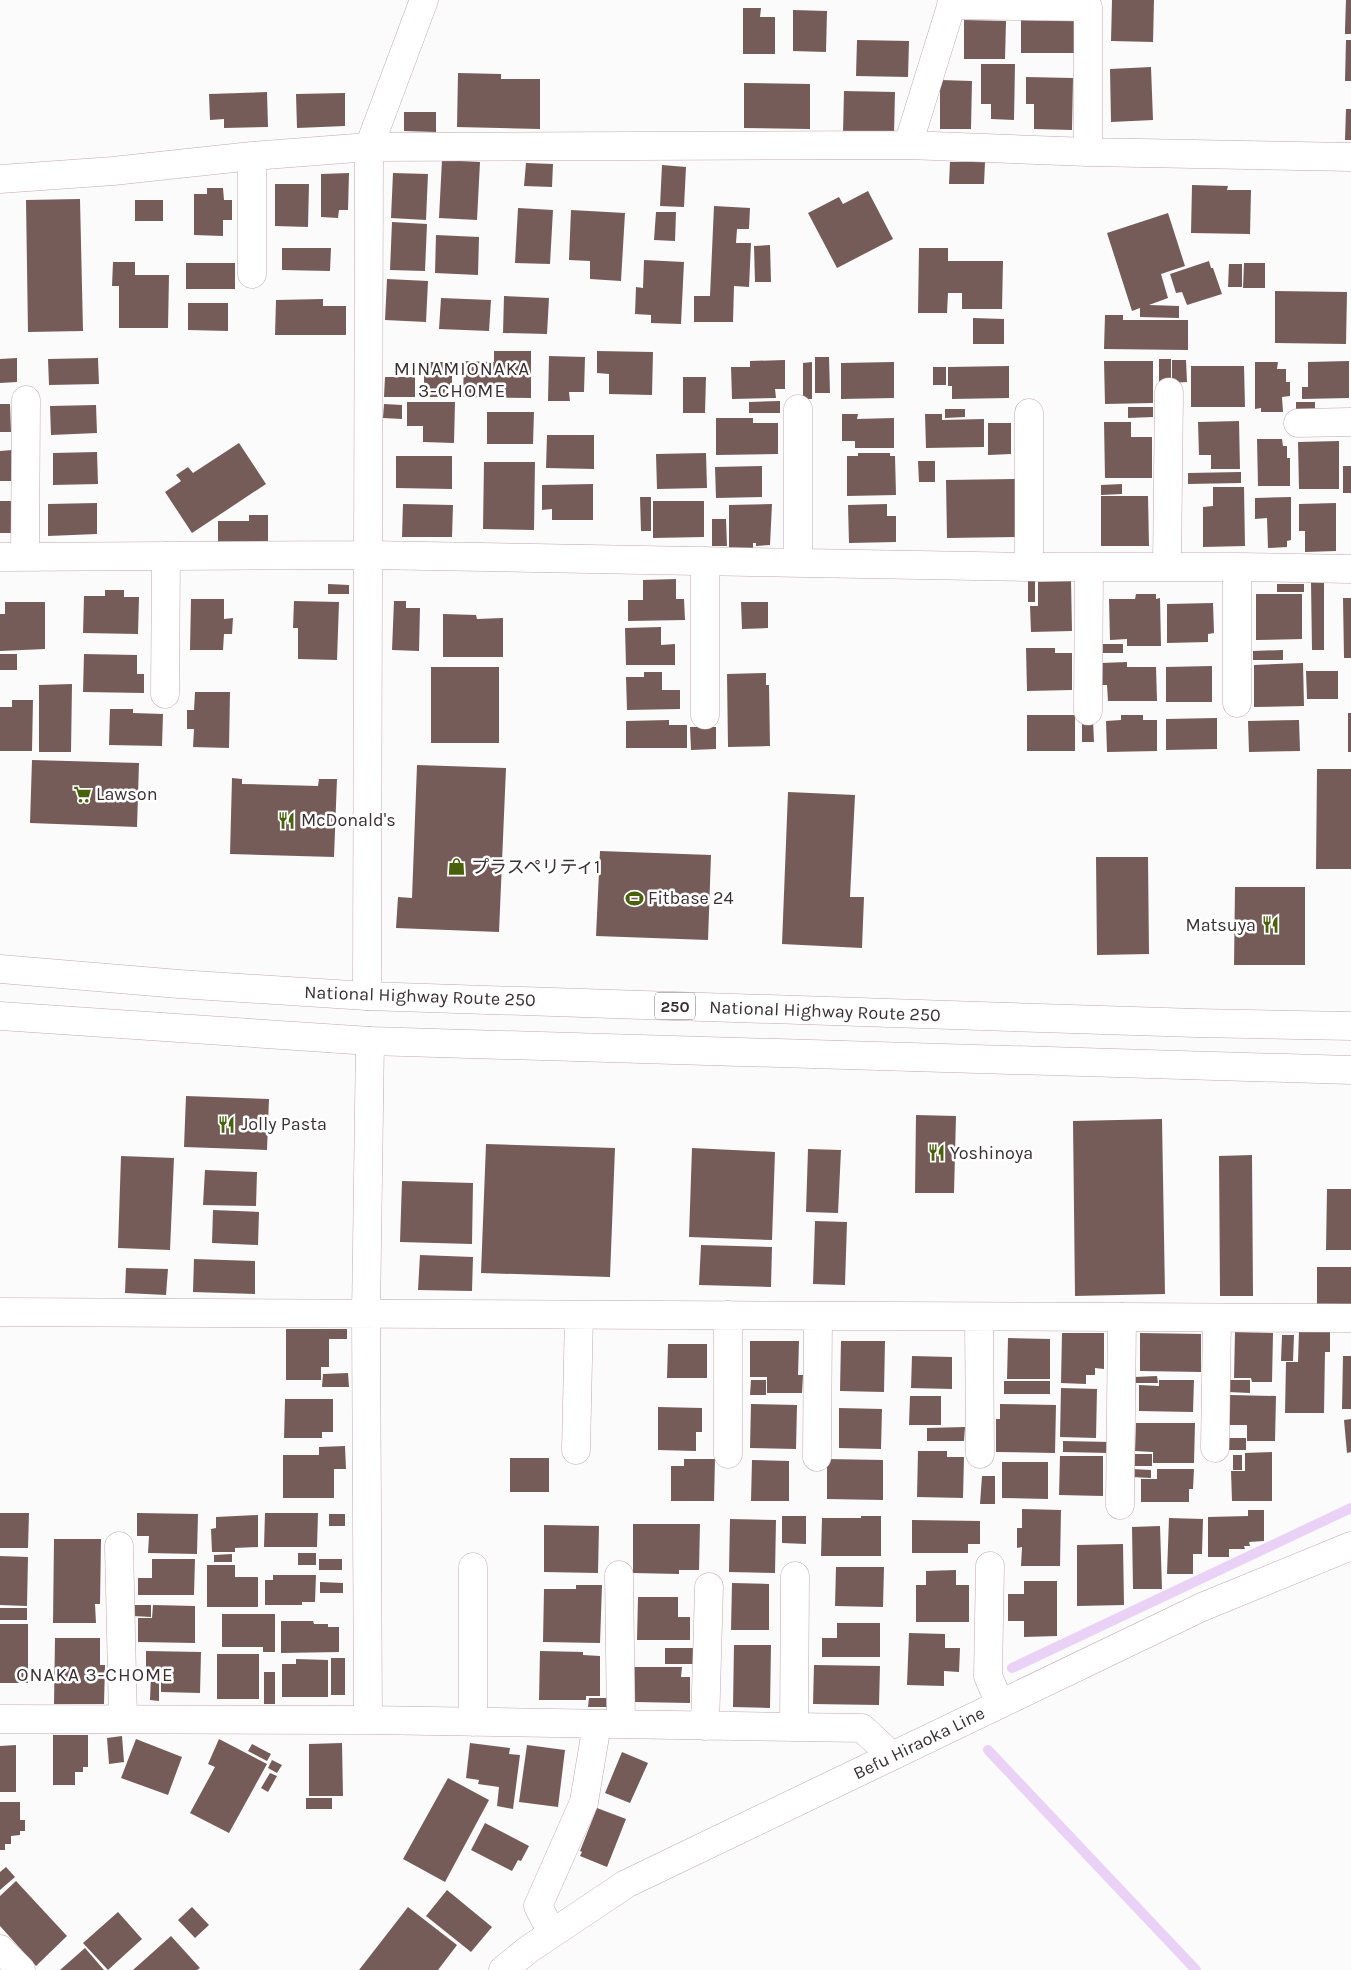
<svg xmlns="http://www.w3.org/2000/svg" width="1351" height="1970" viewBox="0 0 1351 1970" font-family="Karla,'Noto Sans JP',sans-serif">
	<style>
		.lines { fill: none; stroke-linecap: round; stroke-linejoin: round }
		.stream { stroke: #ead2f7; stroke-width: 10 }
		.building { fill: #765c59 }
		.street-casing { stroke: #c4a7ae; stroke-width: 29 }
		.secondary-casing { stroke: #c4a7ae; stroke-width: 29 }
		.highway-casing { stroke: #c4a7ae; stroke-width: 29 }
		.street { stroke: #fff; stroke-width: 28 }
		.secondary { stroke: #fff; stroke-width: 28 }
		.highway { stroke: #fff; stroke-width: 28 }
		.labels { text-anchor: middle; stroke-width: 5; stroke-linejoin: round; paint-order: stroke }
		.shield { fill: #fff; stroke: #766d70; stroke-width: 1 }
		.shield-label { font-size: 16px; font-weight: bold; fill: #3b2f32 }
		.poi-label { font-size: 18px; fill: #3b2f32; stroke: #fff; text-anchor: start }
		.street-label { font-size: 18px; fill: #3b2f32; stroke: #fff }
		.neighbourhood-label { font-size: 19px; letter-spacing: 1px; fill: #3b2f32; stroke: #fff }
	</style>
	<rect width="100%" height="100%" fill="#fbfbfb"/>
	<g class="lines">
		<path class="stream" d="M1012 1668 1351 1508
			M988 1750 1196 1970"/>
	</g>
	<path class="building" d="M1112 0H1154L1153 42 1111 41Z
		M1346 0H1351V34H1345V29Z
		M743 8H761L760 17H775V54H743Z
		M793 10 827 11 826 52 793 51Z
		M964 20 1006 21 1005 59H964Z
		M1021 20 1079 21 1078 53H1021Z
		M857 40 909 41 908 77 856 76Z
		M1346 40H1351V81H1345Z
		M981 64H1015L1014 120 991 119V104H981Z
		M1151 67 1153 120 1111 122 1110 69Z
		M458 73 501 74V79H540V129L457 127Z
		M1026 77 1073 78 1072 130 1034 129V104H1026Z
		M940 80 972 81 971 129H940Z
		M744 83 810 84V129L744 128Z
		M844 91 895 92 894 134 843 133Z
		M267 92 268 127 224 128V119L210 120 209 94Z
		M345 93V126L297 128 296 94Z
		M1346 109H1351V140H1345Z
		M404 112H436V132L404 131Z
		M442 160 480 162 477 220 439 218Z
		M950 162H985L984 184H949Z
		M526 163 553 164 552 187 524 186Z
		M662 165 686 167 684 207 660 206Z
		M349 173 348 210H339L338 218 321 217V174Z
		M393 173 428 174 426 220 391 218Z
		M275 184H309L308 227 275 226Z
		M1192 185 1228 186 1227 190H1251L1250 234 1191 233Z
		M207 188H223L224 200H232V220H223V236L194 235V194H207Z
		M868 191 893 239 837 268 808 213 839 197 843 204Z
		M80 199 83 331 28 332 26 200Z
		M135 200H163V221H135Z
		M714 206 750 208 749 229H737L736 243H751L749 287 734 286 733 322H694V296H710Z
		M518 208 553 210 550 264 515 263Z
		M571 210 625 213 621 281 590 279V261L569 260Z
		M656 212H676L675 241 654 240Z
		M1168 213 1185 266 1161 274 1168 298 1149 305 1179 306V318L1140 317V308L1132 311 1107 233Z
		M392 222 427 224 425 271 390 270Z
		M436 235 479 237 478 275 435 273Z
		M770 245 771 282H755L754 246Z
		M282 248H331L330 271 282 270Z
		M919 248H948V261H1003L1002 309H962V293H948L947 313H918Z
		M644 260 684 262 681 324 651 323V315L635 314 636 287 643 288Z
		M1209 261 1211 268H1213L1222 294 1187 305 1182 292 1176 293 1170 274Z
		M113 262H135V275H169L168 328H119V286H112Z
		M186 263H235V289H186Z
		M1244 263H1265V288H1243Z
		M1229 264H1242V287H1228Z
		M387 279 428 281 426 322 385 320Z
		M1275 291 1347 292 1346 344 1275 343Z
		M504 296 549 298 547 334 503 333Z
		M441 298 491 300 489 331 439 329Z
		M323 299V306H346V335H275L276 300Z
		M188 303H228V331L188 330Z
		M1105 315H1123V320H1188V350L1104 349Z
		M973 318 1004 319V344H973Z
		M494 351H531V398L463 397 464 361 494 362Z
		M597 351 653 352 652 395 609 394V374L597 373Z
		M549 356 585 357 584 392H569L570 401H548Z
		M815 357H829L830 393H815Z
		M17 358V382L0 383V359Z
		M98 358 99 384 49 385 48 359Z
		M1159 359H1171V382L1159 383Z
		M785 360V389H775L776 398 732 399 731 367H750V361Z
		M1172 360H1186L1187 382 1172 383Z
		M1104 361H1153V403L1105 404Z
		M1349 361V398L1302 399V387H1308V362Z
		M424 362H452V397H424Z
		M812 362V399H803V363Z
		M894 362V398L841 399V363Z
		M1255 362H1278L1277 369H1286V382H1290V396L1282 397 1283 412H1261V408L1255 409Z
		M1009 366V398L952 399V386H948V367Z
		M1191 366H1244L1245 407H1191Z
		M933 367H946V385H933Z
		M385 377H415V397H384Z
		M683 377H706L705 413H683Z
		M780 401V413H749V402Z
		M407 402H455L454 443 423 442V426H407Z
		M1296 402H1315V410L1296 411Z
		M0 404H10L11 432H0Z
		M384 404 402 405V419L383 418Z
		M96 405 97 433 51 435 50 406Z
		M1128 407H1153V417L1128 418Z
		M945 409H965V417L945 418Z
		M487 412H534L533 444H487Z
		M842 414H858L857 419 894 418V448H855V441H842Z
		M925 414H942V420L984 419V447L926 448Z
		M716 418H753V423H778V454L716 455Z
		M1239 421 1240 469H1211V455H1199L1198 422Z
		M1104 422H1131V437H1152V478H1105Z
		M988 423H1011V454L988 455Z
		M547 435H594V469L546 468Z
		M1257 439H1282L1283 446H1287V458H1290V486H1258Z
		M1339 441V489H1299L1298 442Z
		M239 443 266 484 192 533 165 492 181 481 176 475 188 467 193 473Z
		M12 450 13 481H0V451Z
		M97 452 98 484 53 485V453Z
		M706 453 707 488 657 489 656 454Z
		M858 453H890V456H895L896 495 847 496V456H858Z
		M396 456H452V489L396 488Z
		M918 461H935V482H919Z
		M484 462H535L534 530 483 529Z
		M762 466V497L716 498 715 467Z
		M1343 466H1351V493H1343Z
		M1241 472V483L1188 484V473Z
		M1015 479 1016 537 947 538 946 480Z
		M593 484V520H552V509L542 510V485Z
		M1122 484V494L1101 495V485Z
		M1213 487H1244L1245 546 1203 547V507L1213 506Z
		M1101 496H1148L1149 546H1101Z
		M640 497H651V531H641Z
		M1291 497V540L1287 541V547L1268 548 1267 518 1255 519V498Z
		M0 501H11L12 533H0Z
		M653 501H704V537L653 538Z
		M97 503V534L48 536V504Z
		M1336 503V551L1305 552V531H1299V504Z
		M403 504 453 505 452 537H402Z
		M772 504 770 545 756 546V543H753V548H729V505Z
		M887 504V516H896V542L849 543 848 505Z
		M249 515H268V544H218V521H249Z
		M712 519H726L727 546H712Z
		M676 579V599H684L685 620 628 621V600H643V580Z
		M1028 581H1035V602H1028Z
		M1071 581 1072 631 1031 632 1030 606H1038V582Z
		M1311 582H1324V650H1312Z
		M328 584 349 585V594H328Z
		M1277 584H1304V592H1277Z
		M105 590H124V597H139L138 634 83 633 84 596H105Z
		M1136 594H1156V599L1160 598 1161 646H1127V639L1110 640 1109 599H1135Z
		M1256 594H1302V639L1256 640Z
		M1343 598H1351V658H1344Z
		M191 599H224V619L233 618 232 634H224L223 650H190Z
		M294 601 339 602 337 660 298 659V628H293Z
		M394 601H406V608H420L419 651 392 650Z
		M5 602H45V649L0 651V614H5Z
		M741 602H768V628L742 629Z
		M1213 603 1214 633 1208 634V642L1167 643V604Z
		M443 614 476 615 477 619 503 618V657H443Z
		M661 627V645L675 644V665H626L625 628Z
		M1102 644H1123V653H1102Z
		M1026 648H1055V653H1072V690L1027 691Z
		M1283 650V660H1253V651Z
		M0 654H17V670H0Z
		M84 654 137 655V674H144V693L83 692Z
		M1127 662V667H1156L1157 701H1108L1107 685H1102L1101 663Z
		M1303 663 1304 706 1254 707V665Z
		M1212 666V702H1166V667Z
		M431 667H499V743H431Z
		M1306 671H1338V699H1307Z
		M644 672H662V690H680V709L627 710 626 677H644Z
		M766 673V685H769L770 746 728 747 727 674Z
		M72 684 71 752H39V685Z
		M195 692H230L229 748 193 747 194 729H187V710H194Z
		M12 700H33L32 751H0V707H12Z
		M110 709H133V713L163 714 162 746 109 745Z
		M1348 713H1351V752H1348Z
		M1027 715H1075V751H1027Z
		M1121 715H1143V720H1157V751L1107 752 1106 721 1121 720Z
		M1217 718V749L1166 750V719Z
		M669 720V725H687V748H626V721Z
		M1082 720H1093L1094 742H1082Z
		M1299 720 1300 751 1249 752 1248 721Z
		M690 727H716V749L691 750Z
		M32 760 139 763 137 827 30 823Z
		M417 765 506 768 499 932 396 928 398 897 412 898Z
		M1317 769H1351V869H1316Z
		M232 778 242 779V784L318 786 319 779H337L334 857 230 854Z
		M788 792 855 795 850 897H864L862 948 782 944Z
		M600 851 711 855 708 940 596 936Z
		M1096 857H1148L1149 954 1097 955Z
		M1235 887H1305V965H1234Z
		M186 1096 269 1099 267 1150 184 1147Z
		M916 1115 956 1116 954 1193H915Z
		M1162 1119 1165 1294 1075 1296 1073 1121Z
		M486 1144 615 1148 610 1277 481 1273Z
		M692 1148 775 1152 772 1240 689 1237Z
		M808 1149 841 1150 838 1213 806 1212Z
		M1252 1155 1253 1296H1220L1219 1156Z
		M121 1156 174 1158 170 1250 118 1248Z
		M205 1170 257 1172 256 1206 203 1205Z
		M402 1181 473 1183 472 1244 400 1242Z
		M1327 1189H1351V1250H1326Z
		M213 1210 259 1212 258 1245 212 1243Z
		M815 1221 847 1222 845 1285 813 1284Z
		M701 1245 772 1247 771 1287 699 1285Z
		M420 1255 473 1257 472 1291 418 1290Z
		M194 1259 255 1261V1294L193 1292Z
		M1317 1267H1351V1305L1317 1304Z
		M126 1268 168 1269 166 1295 125 1293Z
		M286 1329H347V1339H329V1367H321V1380H286Z
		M1299 1331 1330 1332V1352H1325L1324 1413H1285L1286 1362H1298Z
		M1235 1332 1273 1333 1272 1382H1252L1251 1378H1234Z
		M1062 1333H1104V1369L1095 1368V1375H1086V1384L1061 1383Z
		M1140 1333 1201 1334V1372L1140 1371Z
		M1282 1335H1294L1293 1361H1281Z
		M1008 1338 1050 1339V1379H1007Z
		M750 1341H799L798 1375H803L802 1393H767V1377H750Z
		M841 1341H885L884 1392 840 1391Z
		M668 1344H707V1378H667Z
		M912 1356 952 1357V1389L911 1388Z
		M1343 1356H1351V1409H1342Z
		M348 1373 349 1387H322L323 1374Z
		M1157 1376 1158 1383H1134V1377Z
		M751 1380H766V1395H750Z
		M1159 1380H1194L1193 1412 1139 1411V1385L1159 1386Z
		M1228 1380H1250V1393L1228 1392Z
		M1004 1381H1050V1394H1004Z
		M1061 1388 1097 1389 1096 1438 1060 1437Z
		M1230 1395 1276 1396 1275 1441H1247V1425H1229Z
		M910 1396H941V1425H909Z
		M285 1399H333V1432H322V1438H284Z
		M751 1404 797 1405 796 1449 750 1448Z
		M1000 1404 1056 1405 1055 1453 996 1452V1419H1000Z
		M658 1407 702 1408V1432H696V1451L658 1450Z
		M839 1408 882 1409 881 1449 839 1448Z
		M1351 1419V1452L1347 1453 1344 1420Z
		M1136 1423H1195L1194 1463H1153V1452L1135 1451Z
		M965 1427 964 1441H927V1428Z
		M1228 1438H1246V1450H1227Z
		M1063 1441 1110 1442V1453L1063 1452Z
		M345 1446 346 1469H334V1498H283V1455H319V1447Z
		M918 1451H947V1457H964L963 1498 917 1497Z
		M1272 1452V1501H1232L1231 1471H1245V1453Z
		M1133 1454H1152V1466H1133Z
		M1233 1455H1242V1470H1233Z
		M1060 1456H1103V1496L1059 1495Z
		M510 1458H549V1492H510Z
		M684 1459H715L714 1501H671V1466H684Z
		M827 1459 883 1460V1500L827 1499Z
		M752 1460 789 1461V1501H751Z
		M1002 1462H1048V1499L1002 1498Z
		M1132 1469 1151 1470V1478L1132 1477Z
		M1157 1469H1194L1193 1489H1189V1502H1141V1479H1157Z
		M982 1476H995V1504H980Z
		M1022 1509 1061 1510 1060 1566H1021L1022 1547 1017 1548V1528H1022Z
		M1248 1510H1264V1541L1249 1542 1250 1546H1244L1245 1549H1229V1557H1208V1517L1248 1516Z
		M0 1513H29L28 1548H0Z
		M137 1513 198 1514 197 1554 148 1553 149 1536H137Z
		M265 1513H318L317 1547H264Z
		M329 1514H345V1526H329Z
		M258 1515V1547L235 1548V1552H212L211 1529 216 1528V1517Z
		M782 1516H806V1544L782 1543Z
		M861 1516H881V1556H821L822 1518H861Z
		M1169 1518 1203 1519 1202 1554H1193V1574H1167Z
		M730 1519 776 1520 775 1573 729 1572Z
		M912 1520 980 1521V1544H968V1553H912Z
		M633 1524H700L699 1570H679V1574L633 1573Z
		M544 1525 599 1526 598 1573 544 1572Z
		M1160 1526 1162 1589H1133L1132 1527Z
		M54 1539H101L100 1604H95L96 1623H53Z
		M1123 1544 1124 1605 1077 1606V1545Z
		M298 1553H316V1565H298Z
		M232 1554V1562H214V1555Z
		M0 1556 28 1557 27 1606 0 1605Z
		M152 1559H195L194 1595H138V1578H152Z
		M319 1559H342V1570H319Z
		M207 1565H235V1577H258V1607H207Z
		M836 1567H884L883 1607 835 1606Z
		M956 1570V1585H969V1622H916V1585H926V1571Z
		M273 1575H316L315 1602H302V1605H265V1580H273Z
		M1024 1581H1057V1636L1024 1637V1621H1008V1594H1024Z
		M320 1582 343 1583V1593H320Z
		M732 1583 769 1584V1630H731Z
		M576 1585H602L600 1643 543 1642 544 1589H576Z
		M638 1597H678V1617H690V1640H637Z
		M133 1605H151V1617L133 1616Z
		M153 1605 195 1606V1643L138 1642V1618H152Z
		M0 1608H27V1620H0Z
		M222 1614H275V1652H263V1647H222Z
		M281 1621H313L314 1624H328V1627H339V1652L281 1653Z
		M837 1623H880V1657H822V1638H837Z
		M0 1624H28V1683H0Z
		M909 1633 945 1634V1648H960L959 1672 944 1671V1686L907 1685Z
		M55 1638H100V1665H105L104 1704H54Z
		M734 1645H771L770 1708 733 1707Z
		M665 1648H693V1664H665Z
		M146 1651 201 1652 200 1693 161 1692V1672L146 1671Z
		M540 1651 583 1652V1655L600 1656V1696H586V1700H539Z
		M217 1654H259V1699H217Z
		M331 1658H345V1695H331Z
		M296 1659 328 1660V1697H282V1664H296Z
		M814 1665 880 1666 879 1705 813 1704Z
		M634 1667H682L681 1677H690V1703L634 1702Z
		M264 1672H275V1704H264Z
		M151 1673H159V1701L150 1700Z
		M589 1698H610V1707H588Z
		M53 1735H88V1767H83V1772H75V1785H53Z
		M122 1736 124 1762 109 1764 107 1738Z
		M136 1739 182 1757 168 1795 121 1778Z
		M219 1739 267 1764 229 1833 190 1813 215 1767 208 1764Z
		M342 1743 343 1796H309V1744Z
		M470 1743 510 1748 509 1754 520 1755 513 1809 497 1806 499 1787 478 1784 479 1780 466 1778Z
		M252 1744 271 1754 267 1761 248 1751Z
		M16 1745V1792H0V1746Z
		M527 1745 565 1750 558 1807 519 1802Z
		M622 1752 648 1763 630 1803 605 1793Z
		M272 1760 282 1765 277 1773 268 1768Z
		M270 1773 277 1776 268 1792 261 1788Z
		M448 1778 489 1800 445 1882 403 1859Z
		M306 1798H332V1809H306Z
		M0 1802H20V1820H25V1831H20V1835L11 1836V1844H5V1850H0Z
		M597 1808 626 1819 607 1867 580 1856 582 1852 580 1851Z
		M485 1823 529 1846 521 1861 518 1860 512 1871 471 1850Z
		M6 1867 15 1877 0 1890V1872Z
		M16 1881 67 1936 36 1966 0 1926V1896Z
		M447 1890 492 1927 471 1952 426 1916Z
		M192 1907 209 1925 195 1938 178 1920Z
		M408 1907 457 1945 438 1970H359Z
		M118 1912 142 1939 108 1970 83 1943Z
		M171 1936 200 1968 197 1970H133Z
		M85 1948 104 1970H60Z"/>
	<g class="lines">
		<defs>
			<path id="street" d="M951 5 1088 7V152
				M908 145 953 0
				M252 156V274
				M0 179 113 171 252 156 369 147 908 145 1088 152 1351 157
				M798 409V562
				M1298 423 1351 422
				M0 557 369 555 1029 567H1237L1351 569
				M25 557 26 400
				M1029 567V413
				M1167 567 1169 392
				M1237 567V703
				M165 694 166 556
				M1088 711 1089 567
				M705 715V561
				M367 996 369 147 424 0
				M0 1312 1351 1318
				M979 1317 980 1454
				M1215 1448 1217 1318
				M576 1450 579 1315
				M728 1454V1315
				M817 1457 818 1316
				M1120 1505 1122 1317
				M119 1546 123 1719
				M990 1566 988 1676 1000 1704
				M619 1575 621 1724
				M0 1719 368 1720 862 1728 892 1756
				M368 1720 366 1314 370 1041
				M473 1722V1567
				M705 1726 709 1587
				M794 1727 795 1576
				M552 1933 538 1906 584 1802 597 1724
				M0 1949 21 1970"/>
			<path id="secondary" d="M503 1970 529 1949 626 1884 1202 1607 1351 1546"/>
			<path id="highway" d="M0 969 179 984 367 996 1196 1023 1351 1026
				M0 1016 370 1041 1351 1070"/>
		</defs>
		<use href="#street" class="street-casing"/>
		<use href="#secondary" class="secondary-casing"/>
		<use href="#highway" class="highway-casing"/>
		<use href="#street" class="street"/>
		<use href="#secondary" class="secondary"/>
		<use href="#highway" class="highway"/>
	</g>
	<defs>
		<symbol id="supermarket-bare" viewBox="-9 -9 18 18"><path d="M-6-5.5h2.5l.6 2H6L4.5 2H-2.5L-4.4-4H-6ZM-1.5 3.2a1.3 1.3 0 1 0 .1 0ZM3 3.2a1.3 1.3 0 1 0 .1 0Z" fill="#4a610c" stroke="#fff" stroke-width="2.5" paint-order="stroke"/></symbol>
		<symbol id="restaurant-bare" viewBox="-9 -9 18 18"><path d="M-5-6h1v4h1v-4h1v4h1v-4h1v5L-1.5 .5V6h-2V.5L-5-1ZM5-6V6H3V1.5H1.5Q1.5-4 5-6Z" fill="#4a610c" stroke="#fff" stroke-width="2.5" paint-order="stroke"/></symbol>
		<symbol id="shop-bare" viewBox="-9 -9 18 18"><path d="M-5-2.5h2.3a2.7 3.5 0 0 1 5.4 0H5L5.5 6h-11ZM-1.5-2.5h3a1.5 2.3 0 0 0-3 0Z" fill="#4a610c" stroke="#fff" stroke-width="2.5" paint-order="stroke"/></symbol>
		<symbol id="stadium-bare" viewBox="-9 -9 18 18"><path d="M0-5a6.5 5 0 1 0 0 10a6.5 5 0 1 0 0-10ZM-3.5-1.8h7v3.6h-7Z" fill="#4a610c" stroke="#fff" stroke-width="2.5" paint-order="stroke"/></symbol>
	</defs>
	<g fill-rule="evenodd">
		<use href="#supermarket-bare" x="70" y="782" width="25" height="25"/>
		<use href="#restaurant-bare" x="274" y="808" width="25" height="25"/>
		<use href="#shop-bare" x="444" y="854" width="25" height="25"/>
		<use href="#stadium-bare" x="622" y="886" width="25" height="25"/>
		<use href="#restaurant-bare" x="1258" y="912" width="25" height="25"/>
		<use href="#restaurant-bare" x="214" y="1112" width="25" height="25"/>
		<use href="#restaurant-bare" x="924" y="1140" width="25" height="25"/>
	</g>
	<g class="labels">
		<rect class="shield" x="655" y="992.5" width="40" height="27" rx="4"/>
		<g class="shield-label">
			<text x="675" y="1012">250</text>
		</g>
		<g class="poi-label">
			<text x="96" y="800">Lawson</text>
			<text x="301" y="826">McDonald's</text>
			<text x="471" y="873">プラスペリティ1</text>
			<text x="648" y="904">Fitbase 24</text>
			<text x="1256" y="931" text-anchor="end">Matsuya</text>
			<text x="241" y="1130">Jolly Pasta</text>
			<text x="950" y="1159">Yoshinoya</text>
		</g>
		<g class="street-label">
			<text transform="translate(420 996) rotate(2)" y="6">National Highway Route 250</text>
			<text transform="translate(825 1011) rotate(2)" y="6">National Highway Route 250</text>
			<text transform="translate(919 1743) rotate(-26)" y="6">Befu Hiraoka Line</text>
		</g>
		<g class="neighbourhood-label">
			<text x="462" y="375">MINAMIONAKA<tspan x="462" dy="22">3-CHOME</tspan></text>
			<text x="95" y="1681">ONAKA 3-CHOME</text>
		</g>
	</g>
</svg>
